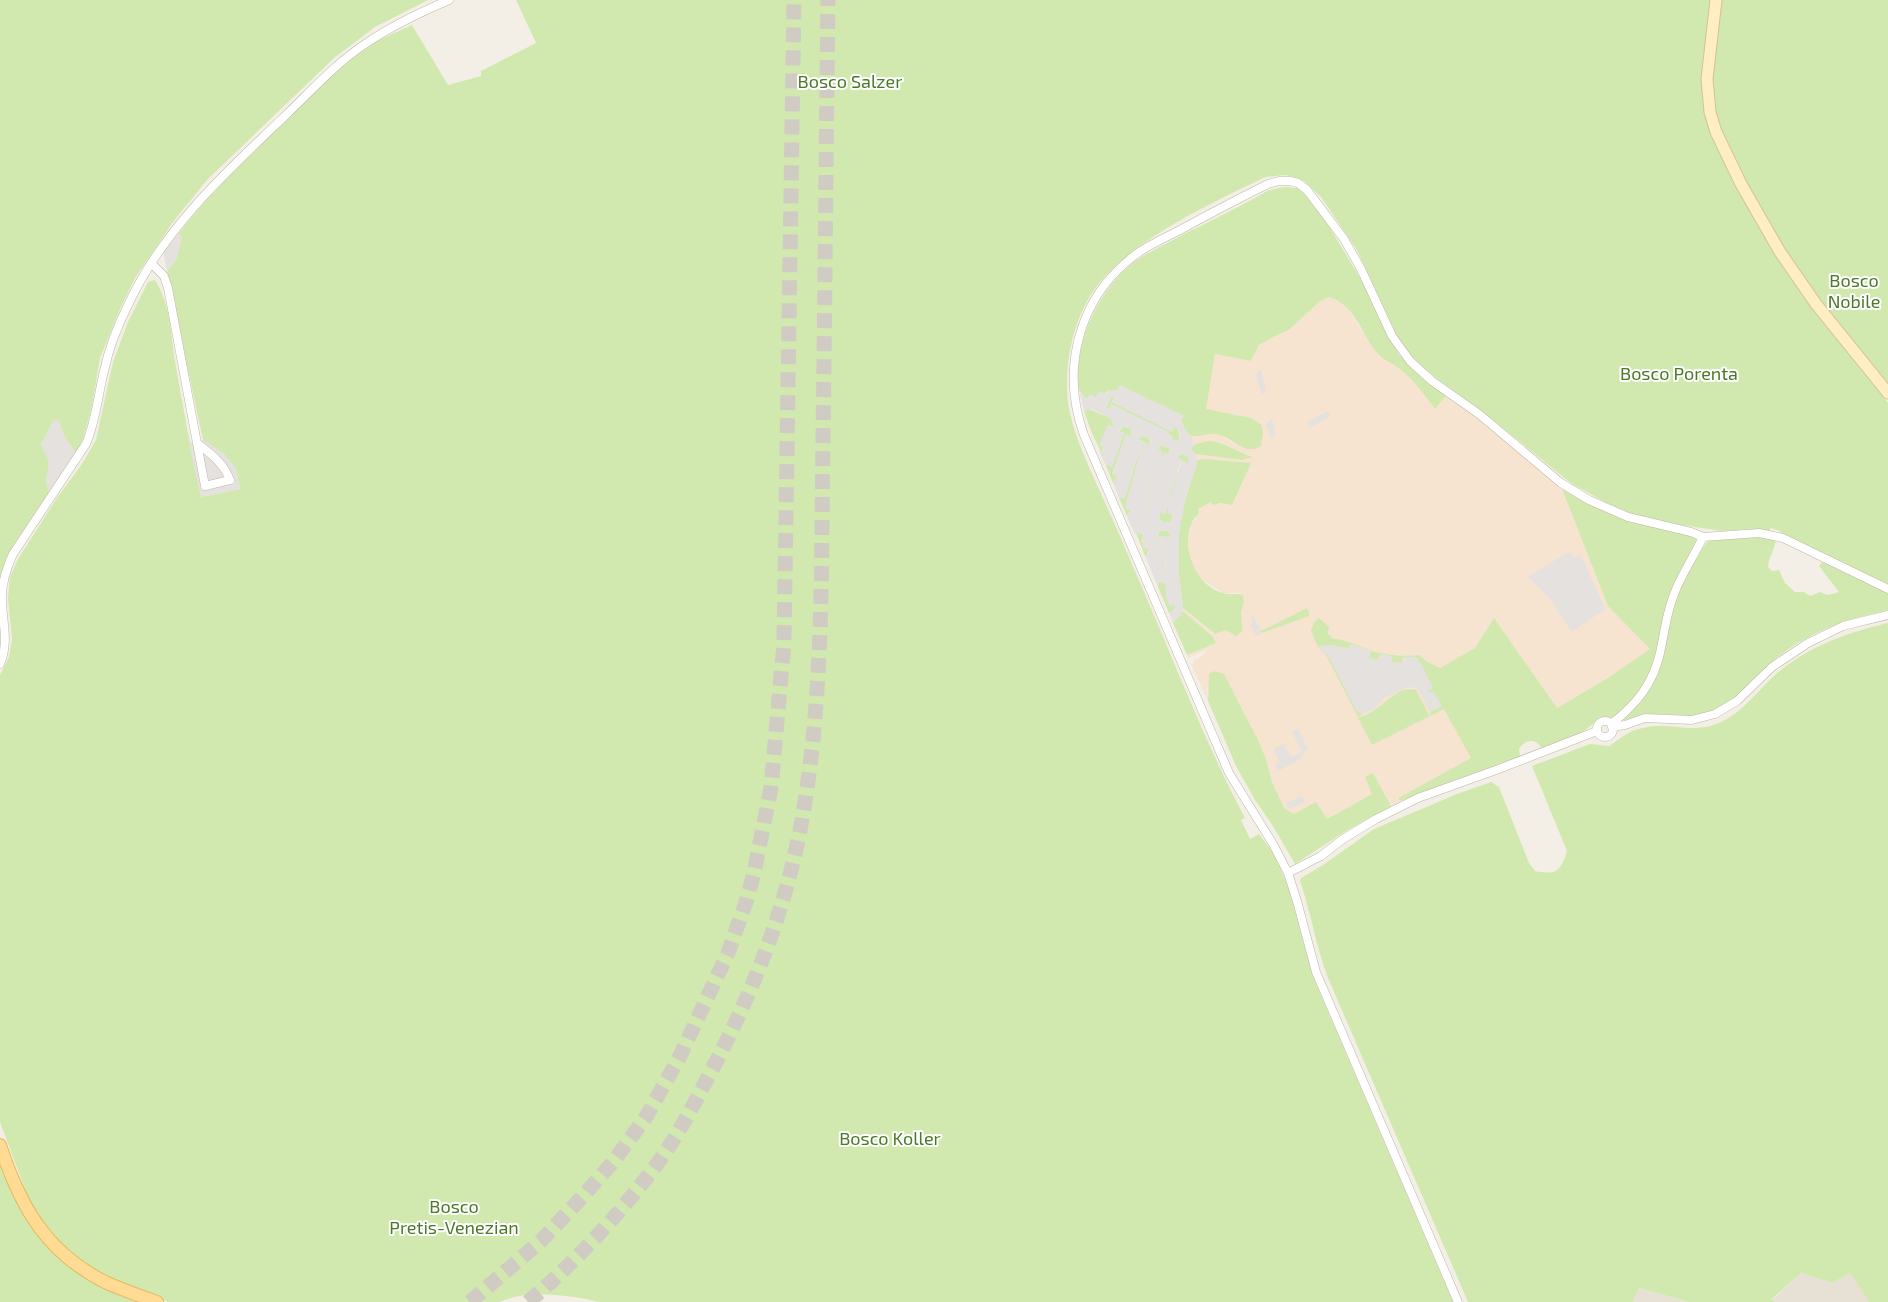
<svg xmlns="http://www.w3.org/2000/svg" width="1888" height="1302" viewBox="0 0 1888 1302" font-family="'Exo 2',sans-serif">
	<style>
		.residential { fill: #e7e0d4 }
		.commercial { fill: #f6e4d0 }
		.green { fill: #d1e9ae }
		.parking { fill: #e4e1de; fill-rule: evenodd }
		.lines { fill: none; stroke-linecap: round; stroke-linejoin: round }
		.highway-tunnel { stroke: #d0ccc3; stroke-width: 15; stroke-dasharray: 15 8; stroke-linecap: butt }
		.street-casing { stroke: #bfb6a8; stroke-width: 9 }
		.secondary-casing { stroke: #d5c195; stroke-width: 13 }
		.primary-casing { stroke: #e6b861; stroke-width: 14 }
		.street { stroke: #fff; stroke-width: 8 }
		.secondary { stroke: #ffeec4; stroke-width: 11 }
		.primary { stroke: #ffdb93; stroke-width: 12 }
		.labels { text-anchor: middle; stroke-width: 4; stroke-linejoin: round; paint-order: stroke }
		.park-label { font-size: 18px; fill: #4a7927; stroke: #fff }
	</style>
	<rect width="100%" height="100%" fill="#f3efe6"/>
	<path class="residential" d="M1801 1273 1832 1283 1850 1273 1869 1302H1774L1772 1300Z
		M1639 1288 1689 1302H1633Z"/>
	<path class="commercial" d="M1329 297 1338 299 1347 307 1378 355 1398 367 1411 378 1435 409 1446 396 1490 428 1562 489 1608 606 1651 649 1608 678 1557 708 1494 618 1475 648 1440 668 1426 661 1471 758 1398 798 1400 801 1391 806 1373 773V795L1326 819 1294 814 1284 808 1272 782 1266 759 1258 740 1224 674 1207 687 1208 701 1191 664 1193 665 1194 660 1198 659 1208 649 1189 658 1187 655 1216 643 1212 636 1183 611V608L1214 634 1241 612 1244 602V599L1239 593H1223L1200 578 1194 569 1189 556 1188 540 1192 523 1199 514 1198 509 1211 502 1232 505 1237 463 1223 460H1197L1195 454 1241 460 1252 456 1243 454 1220 442H1200L1194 445 1192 436 1212 434 1221 435 1235 444 1261 424 1251 418 1205 409 1215 354 1251 361 1259 345 1275 336 1289 330 1319 302Z"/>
	<path class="green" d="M0 0H428L375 27 334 58 207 180 173 222 135 278 120 309 100 358 92 406 83 439 76 454 54 420 41 445 47 456 49 464 46 480 49 492 11 551 0 577Z
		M516 0H1711L1702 68 1703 100 1708 123 1771 248 1791 279 1888 403V586L1782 534 1780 531 1771 528 1769 531 1751 529 1723 531 1647 520 1607 503 1572 484 1478 408 1420 366 1399 340 1357 250 1321 197 1304 181 1286 175 1265 177C1211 204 1129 240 1094 290 1072 322 1064 365 1068 402 1072 431 1085 457 1096 483 1109 511 1122 540 1134 569 1171 652 1202 737 1245 818L1241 820 1250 839 1259 834 1274 854 1288 886 1313 977 1453 1302H601C569 1296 530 1288 500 1302H168L124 1285 77 1259 51 1235 29 1200 0 1122V675L9 657 12 639 8 598 10 577 18 559 57 498 82 464 96 440 113 362 128 322 148 282 155 280C170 303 171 335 175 361 183 407 191 452 201 497L240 489 236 469 224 454 203 440 167 271 177 258 182 237 178 234 213 191 331 77 353 58 379 40 412 25 448 85 481 76V71L536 43Z
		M1721 0H1888V385L1808 285 1764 216 1722 136 1716 113 1712 85Z
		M1285 187 1298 188 1313 203 1327 223 1363 283 1399 355 1427 382 1446 396 1435 409C1424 395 1414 380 1400 369 1393 363 1383 360 1378 354 1362 336 1355 304 1329 297L1319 302 1289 330 1275 336 1259 345 1251 361 1215 354 1206 409 1251 418 1261 424 1263 433 1261 446C1245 456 1234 439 1220 435 1211 432 1201 437 1192 436L1189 435 1181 421 1183 416 1120 385 1117 390 1107 391C1103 397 1094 397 1087 399 1075 391 1077 374 1079 361 1084 322 1107 280 1140 258 1154 249 1170 242 1184 234 1213 220 1241 206 1269 190Z
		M1111 397H1114L1112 402 1172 431 1175 426 1177 427 1180 438 1177 441 1172 440 1168 434 1111 404 1109 409 1106 408Z
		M1089 409 1110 418 1113 423V427L1108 425 1100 445 1104 447 1101 452 1091 431 1084 411Z
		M1124 426 1131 429 1132 437 1126 435 1112 474 1118 475 1113 483 1106 466V465L1112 466 1124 433 1119 431Z
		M1142 436 1149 437 1151 445 1146 443 1127 499 1126 509 1131 510 1127 516 1119 498H1125L1134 467 1144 442 1138 439Z
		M1210 441C1226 442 1238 453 1253 457L1241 460 1195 454 1191 449C1194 442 1203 442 1210 441Z
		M1161 445 1169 448 1170 453 1161 457 1149 493 1142 542 1149 549 1147 554 1145 556 1136 533H1142L1148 493 1162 451 1157 449Z
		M1181 454 1187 456 1189 458V464L1183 461 1179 469 1168 505 1173 517 1170 522 1164 523 1159 519 1160 513H1166C1169 495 1174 477 1183 461L1177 457Z
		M1205 459 1251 463 1232 505 1220 503 1213 505 1211 502 1198 509 1199 514C1197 516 1193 519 1192 523 1180 547 1196 586 1223 593 1230 595 1236 593 1243 595L1244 603 1241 612 1242 631 1236 636 1226 630 1215 634 1183 608 1179 576V534L1182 511 1197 460Z
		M1562 489 1597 508 1634 522 1695 537 1697 544 1678 576 1667 601 1660 633 1657 654 1645 686 1621 713 1614 718 1599 717C1584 736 1563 741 1542 749 1537 738 1525 739 1519 749L1520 757 1400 801 1398 798 1471 758 1444 709 1372 745 1358 718C1363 716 1369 714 1373 711 1388 702 1397 686 1416 690L1429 715 1431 714 1430 712 1441 706 1428 693 1427 690 1433 688 1420 663H1418L1417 657H1403L1402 663 1392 662 1380 654 1379 660 1369 658 1370 651 1351 644 1349 649C1339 646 1329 644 1318 647L1311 631 1314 622 1319 618 1329 627 1328 634 1333 639C1347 639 1358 646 1371 651 1386 655 1404 657 1419 655L1426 661 1440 668 1475 648 1494 618 1557 708 1608 678 1650 649 1608 606Z
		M1160 530 1167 531 1170 534V537L1163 548V565L1167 597 1176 606 1173 611 1169 613 1158 587V583L1165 582 1162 565 1163 536H1157Z
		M1747 535 1776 539C1775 549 1769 557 1768 567L1772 571 1779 570 1785 583 1795 592H1804L1810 596 1820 592 1828 595 1839 592 1819 566 1822 562 1888 592V611C1851 617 1812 631 1782 654 1756 674 1737 705 1704 714 1687 719 1671 713 1654 714 1643 715 1629 721 1621 720L1641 702 1649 690 1656 675 1675 596 1696 556 1709 540Z
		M1307 608 1309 613V616L1262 633 1261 631Z
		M1183 611 1212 636 1216 643 1187 655 1173 623Z
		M1888 623V1302H1869L1850 1273 1832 1283 1801 1273 1772 1299 1774 1302H1689L1639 1288 1633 1302H1468L1328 978C1316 947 1311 913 1300 881L1301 878 1323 865 1374 829 1457 794 1491 782 1499 787 1529 863 1535 871C1555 875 1561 872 1567 851L1532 766 1590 744 1609 746C1617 741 1626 733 1635 730 1642 728 1650 726 1657 726 1680 725 1698 733 1721 722 1745 711 1761 686 1781 670 1812 645 1849 632 1888 623Z
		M1325 653H1327L1360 713H1364L1358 717Z
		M1215 671 1224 674 1258 740 1266 759 1272 782 1284 808 1294 814 1316 802 1327 819 1372 794 1365 777 1373 773 1391 806 1346 831 1295 864 1273 826 1255 800 1236 766 1208 701 1209 674Z
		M0 1163C14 1205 40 1245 76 1272 95 1286 118 1293 139 1302H0Z"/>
	<path class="parking" d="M178 234 182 237 177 258 167 271 163 252Z
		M1261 370 1266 389 1262 395 1256 374Z
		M1120 385 1184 416 1181 421 1189 435 1192 436 1194 445 1191 449 1195 454 1197 460V465L1186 496 1179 534V576L1183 608 1181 615 1173 623 1169 613 1173 611 1176 606 1175 605 1169 606 1166 597 1163 565V536L1170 537V534L1167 531 1162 530 1157 534V536H1163L1162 565 1165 583H1158V587L1145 556 1148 554 1149 549 1143 548V534L1136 533 1135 535 1127 516 1131 510 1125 509 1127 499 1139 456 1145 442 1151 445V441L1145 436H1142L1138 439 1144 442 1134 467 1125 499 1119 498 1113 483 1117 476 1112 474 1126 434 1132 436V430L1126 426 1120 429 1119 431 1124 433 1112 467 1107 465 1106 466 1099 451H1102L1104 447 1099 444 1108 425 1113 427V423L1110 418 1092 409 1084 411 1079 390 1082 395 1087 399 1090 394 1096 397 1099 391 1105 394 1109 390H1117ZM1111 397H1114L1112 402 1172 432 1175 426 1177 427 1180 435 1179 439 1177 441 1172 440 1173 436 1168 434 1169 432 1111 404 1109 409 1106 408ZM1161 445 1169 448 1170 453V454L1164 452 1157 467 1149 493 1143 533 1148 493 1163 451 1157 449ZM1180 454 1187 456 1189 462V463L1183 461 1179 469 1168 505V514L1173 515V517L1170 522 1164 523 1159 519 1160 513 1166 514 1172 487 1178 469 1183 460 1177 457Z
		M1328 411 1331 416 1309 428 1307 422Z
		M1272 419 1276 435 1271 439 1266 423Z
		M54 420H59L64 436 76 454 49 492 46 480 49 464 47 456 41 446Z
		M203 440 224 454 236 469 240 489 201 497 189 443Z
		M1570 551 1574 558 1581 555 1605 609 1572 632 1550 599 1528 577Z
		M1253 615 1262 633 1256 636 1250 624 1253 622 1251 616Z
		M1351 644 1371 652 1369 658 1378 660 1380 654 1392 656V662L1402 663 1403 657H1417L1418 662H1420L1433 688 1428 690V693L1433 691 1442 706 1430 712 1418 689 1413 687 1406 688 1384 698 1374 709 1364 713 1357 712 1327 654H1323L1318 647 1331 645 1349 649Z
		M1298 729 1308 749 1304 752 1301 759 1278 771 1275 765 1280 762 1273 749 1284 744 1291 757 1302 752 1292 732Z
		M1302 796 1305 802 1295 807 1288 808 1286 803Z"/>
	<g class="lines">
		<path class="highway-tunnel" d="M470 1302 541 1241 583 1196 613 1162 646 1117 680 1056 728 953 746 902 754 873 771 788 784 643 794 0
			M528 1302C572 1265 612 1222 648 1176 671 1147 689 1114 706 1081 751 997 787 909 803 814 824 690 821 564 823 439 825 293 826 146 828 0"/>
		<defs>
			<path id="street" d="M151 263 164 276 168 288 205 486 230 480C223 462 212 455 197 443
				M0 664C9 643 3 624 2 603 1 586 6 569 13 554L86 444C96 421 98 395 104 371 109 347 118 325 129 303 164 228 227 171 286 115 312 90 337 62 368 42 393 25 421 12 449 0
				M1597 729a8 8 0 1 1 16 0a8 8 0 1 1-16 0Z
				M1611 724C1636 705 1653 684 1660 653 1664 635 1666 617 1672 600 1679 577 1693 559 1703 537
				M1612 727 1625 725 1645 718 1692 720 1715 714 1737 701 1772 667 1808 643 1843 626 1888 615
				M1288 873 1321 856 1343 839 1376 819 1418 798 1496 770 1597 731
				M1458 1302 1316 972 1297 901 1288 873 1273 844 1229 773 1084 435C1061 372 1077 302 1130 259 1145 246 1163 239 1180 230 1209 214 1238 199 1268 184L1279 181H1290L1298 183 1307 190 1344 239 1361 269 1392 336 1410 361 1432 381 1479 414 1561 483 1589 500 1628 517 1691 532 1703 537 1759 533 1783 538 1888 589"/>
			<path id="secondary" d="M1716 0 1707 79 1710 112 1716 132 1741 184 1780 252 1816 304 1888 393"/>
			<path id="primary" d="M0 1145C20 1206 46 1253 107 1283 123 1290 140 1296 157 1302"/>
		</defs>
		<use href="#street" class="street-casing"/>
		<use href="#secondary" class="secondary-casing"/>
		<use href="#primary" class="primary-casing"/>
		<use href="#street" class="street"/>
		<use href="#secondary" class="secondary"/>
		<use href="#primary" class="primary"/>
	</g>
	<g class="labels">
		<g class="park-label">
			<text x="850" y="88">Bosco Salzer</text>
			<text x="1854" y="287">Bosco<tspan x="1854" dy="21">Nobile</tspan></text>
			<text x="1679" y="380">Bosco Porenta</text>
			<text x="890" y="1145">Bosco Koller</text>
			<text x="454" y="1213">Bosco<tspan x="454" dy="21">Pretis-Venezian</tspan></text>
		</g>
	</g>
</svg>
